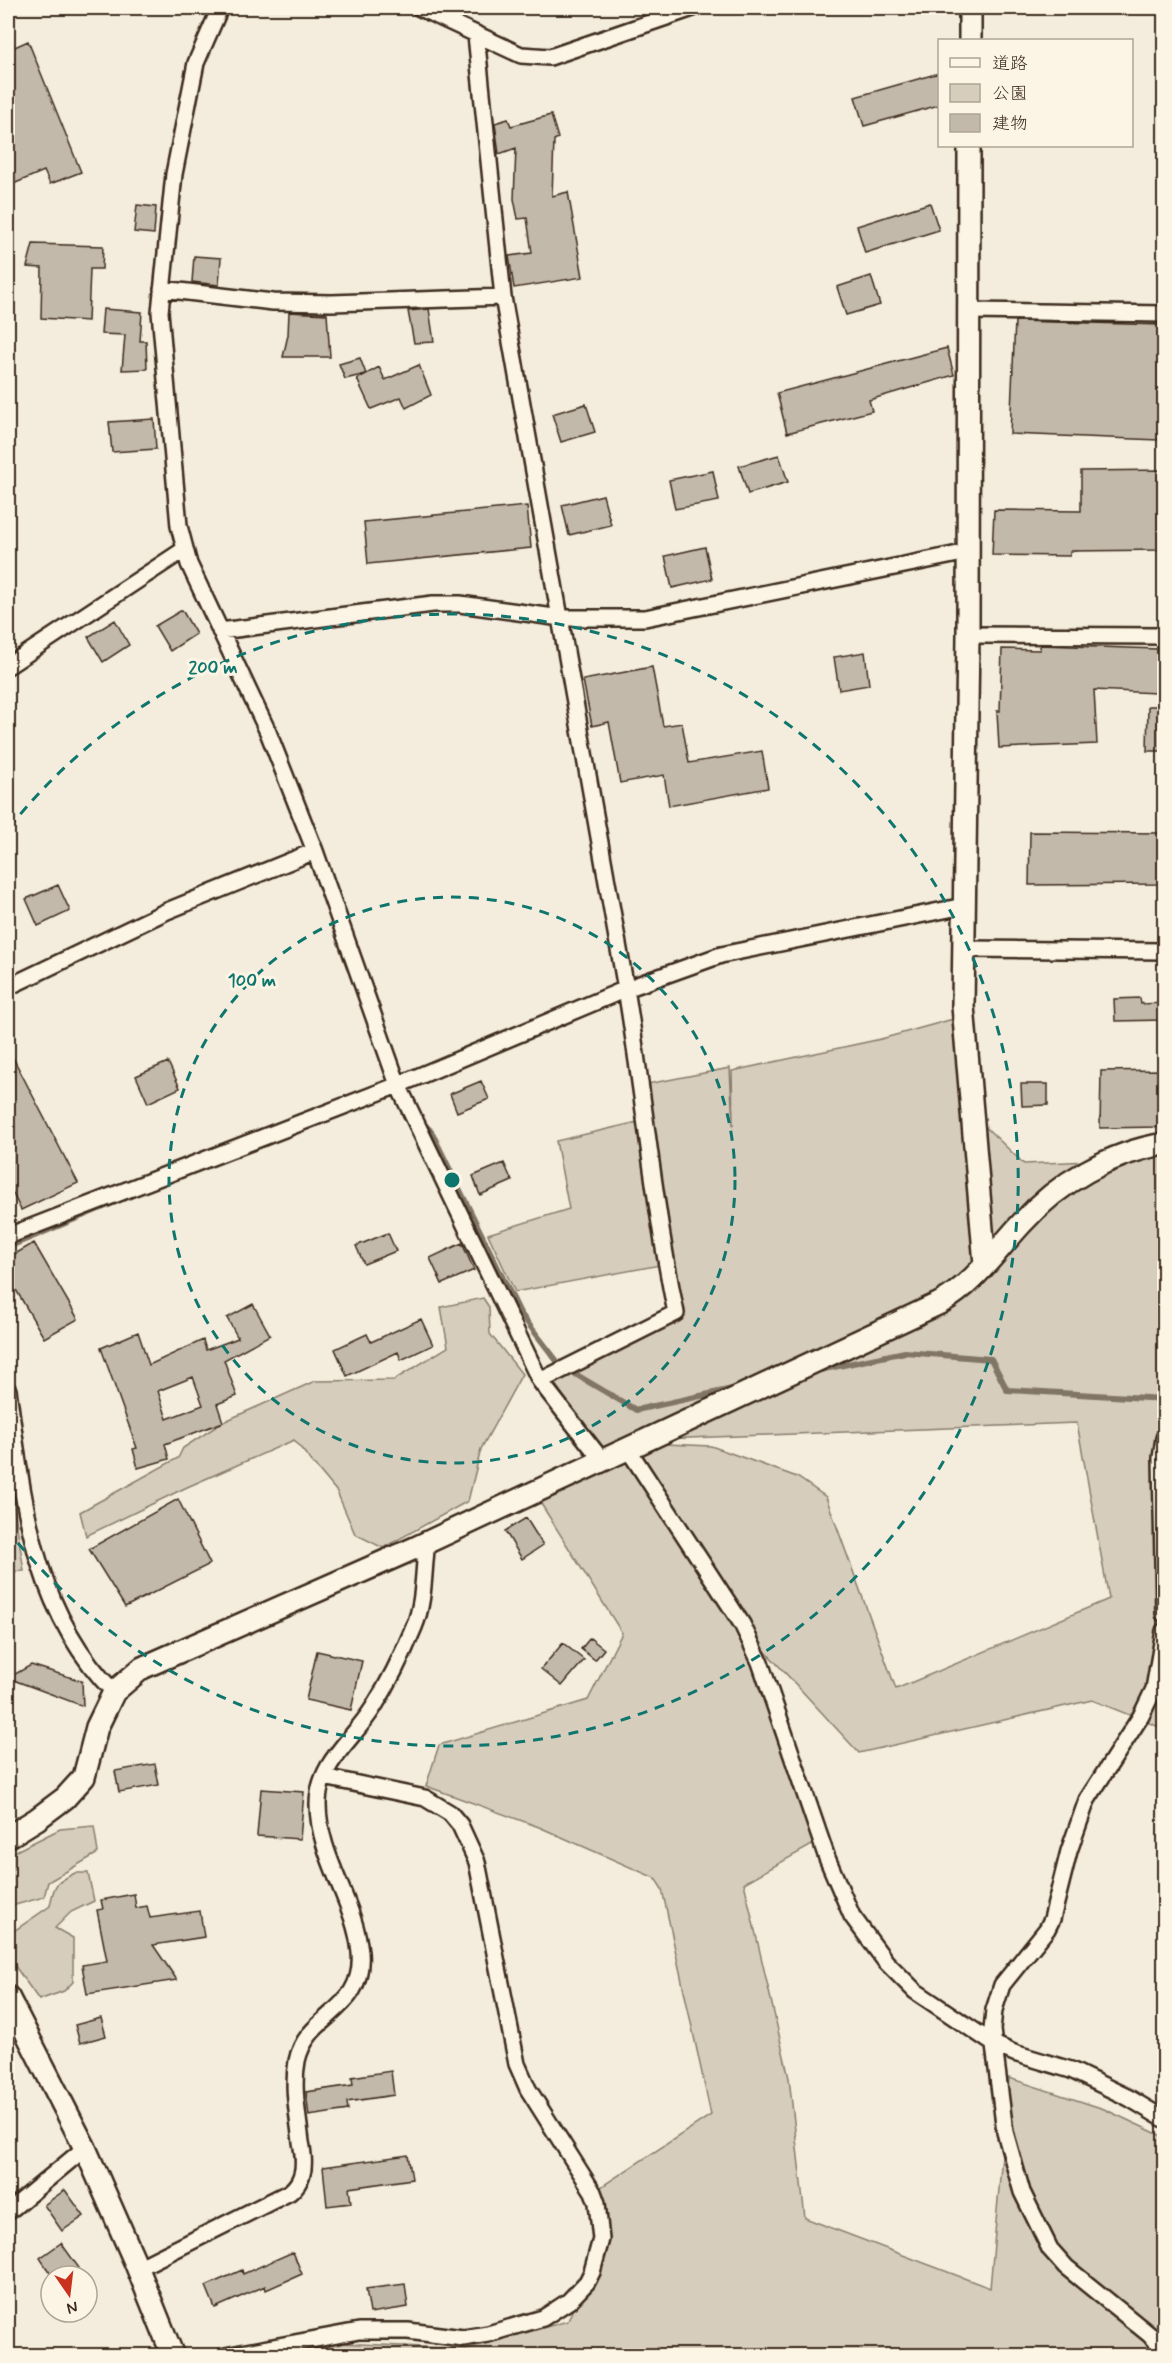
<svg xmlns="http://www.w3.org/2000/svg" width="1172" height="2363" viewBox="0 0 1172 2363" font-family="Mynerve,'Klee One',sans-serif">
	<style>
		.green { fill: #d6cdbd; stroke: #887c6e; stroke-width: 1.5 }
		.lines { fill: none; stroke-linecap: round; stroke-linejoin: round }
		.stream { stroke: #817466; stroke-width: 6 }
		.building { fill: #c3b9aa; stroke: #3b2a1e; stroke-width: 1.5; fill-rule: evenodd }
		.street-casing { stroke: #3b2a1e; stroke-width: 20 }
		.secondary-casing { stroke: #3b2a1e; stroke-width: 26 }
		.street { stroke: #fcf5e5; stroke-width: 15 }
		.secondary { stroke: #fcf5e5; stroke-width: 21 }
		.ring { fill: none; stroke: #0f766e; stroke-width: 3; stroke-dasharray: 10 8 }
		.centre { fill: #0f766e; stroke: #fcf5e5; stroke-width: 3 }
		.ring-label { font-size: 18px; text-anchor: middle; font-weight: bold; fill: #0f766e; stroke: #fcf5e5; stroke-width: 6; stroke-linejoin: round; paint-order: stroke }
	</style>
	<rect width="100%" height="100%" fill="#f4eddd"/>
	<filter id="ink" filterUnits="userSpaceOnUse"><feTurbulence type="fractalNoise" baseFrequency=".0167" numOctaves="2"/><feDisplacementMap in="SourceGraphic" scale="12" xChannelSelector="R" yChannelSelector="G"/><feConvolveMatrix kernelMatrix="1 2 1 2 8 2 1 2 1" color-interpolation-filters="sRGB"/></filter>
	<g filter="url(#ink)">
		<path class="green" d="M964 1016 969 1111 1024 1164 1153 1158 1164 1155V1729L1092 1700 859 1753 742 1626 814 1844 744 1883 789 2078 805 2218 990 2288 1009 2078 1104 2109 1164 2137V2355L245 2356 339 2343 466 2349 568 2321 601 2239 593 2192 711 2115 662 1889 655 1878 539 1827 426 1786 439 1745 588 1700 622 1633 538 1499 643 1443 711 1446 797 1477 826 1497 896 1689 1109 1599 1077 1423 636 1440 602 1452 551 1378 681 1314 642 1085 730 1068 733 1126 732 1071 881 1039Z
			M638 1122 666 1264 515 1292 488 1234 569 1209 556 1141Z
			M483 1298 489 1307 490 1334 522 1374 481 1449 468 1501 383 1548 355 1534 337 1492 294 1440 185 1488 86 1536 80 1512 178 1458 183 1448 223 1422 315 1381 394 1380 448 1347 441 1307Z
			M8 1469 24 1571 8 1572Z
			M94 1826 98 1853 48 1882 44 1897 8 1907V1855L60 1829Z
			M75 1873H88L94 1901 71 1912 55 1928 73 1938V1982L64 1991 39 2000 12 1962 14 1931 50 1906C54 1884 55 1883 75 1873Z"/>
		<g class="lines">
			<path class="stream" d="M420 1120 431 1131 520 1313 560 1365 636 1410 737 1388
				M8 1247 118 1201
				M815 1371 905 1352 991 1359 1007 1390 1164 1399"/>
		</g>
		<path class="building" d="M28 41 81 172 50 184 44 171 11 185 8 176V50Z
			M939 73V105L864 126 855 97Z
			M551 115 558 138 554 140 552 196 568 192 583 277 514 288 509 256 532 253 527 218 518 219 514 199 516 148 499 154 495 123 508 119 511 126Z
			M930 203 939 230 865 253 857 226Z
			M137 205 156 207 154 234 134 232Z
			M33 244 103 246 102 269H90L88 321 41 318 42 268 27 267Z
			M194 256 221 258 219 285 192 282Z
			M871 276 880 305 846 315 837 287Z
			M103 309 142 312 140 341H146L147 369 122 370 125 335 101 334Z
			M429 309 434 342 414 343 408 311Z
			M289 312 327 314 330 357H283L288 335Z
			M1015 321 1164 325 1159 440 1010 434Z
			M947 348 954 375 869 400 872 411 787 433 777 393Z
			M360 358 366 374 345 379 339 364Z
			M419 365 431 395 406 408 401 397 371 409 357 379 379 367 385 380Z
			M586 404 595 432 561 442 552 414Z
			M154 419 156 449 112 452 109 422Z
			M779 455 788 482 748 494 739 466Z
			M1164 470V550L1070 551V556L992 555 994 510 1081 511V471Z
			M713 471 719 501 675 509 669 480Z
			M603 495 611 525 569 535 562 505Z
			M527 506 531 548 368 564 364 522Z
			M705 547 712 579 672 588 665 556Z
			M182 610 196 634 170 651 155 626Z
			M115 620 129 645 103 662 88 637Z
			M1040 645 1158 649 1156 693 1094 690 1097 744 999 748 997 711H1000L1002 649 1040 650Z
			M865 652 869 685 839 690 834 657Z
			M652 667 663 726 682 723 689 763 762 751 768 788 669 806 664 775 620 783 609 722 592 726 583 680Z
			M1148 706H1164V751H1147Z
			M1030 832 1164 833V884L1029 885Z
			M58 885 70 911 38 926 26 899Z
			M1140 998 1141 1004 1164 1003V1020L1115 1021 1114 999Z
			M8 1048 78 1183 21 1210 8 1184Z
			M168 1062 180 1088 148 1103 136 1076Z
			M1161 1070 1160 1127 1100 1128 1101 1071Z
			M481 1081 489 1099 457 1112 450 1094Z
			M1021 1084H1048V1105L1022 1106Z
			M504 1163 512 1181 480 1195 473 1176Z
			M388 1233 396 1251 364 1264 356 1246Z
			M34 1243 78 1319 44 1338 8 1276V1258Z
			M462 1243 474 1270 442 1284 430 1258Z
			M253 1304 270 1335 224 1360 237 1396 217 1404 223 1422 165 1444 169 1459 138 1468 133 1449 137 1448 101 1348 138 1332 149 1365 203 1340 206 1350 238 1338 227 1318ZM193 1377 203 1405 167 1419 158 1391Z
			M421 1319 433 1345 401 1360 398 1352 347 1376 335 1349 367 1334 371 1342Z
			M178 1499 210 1564 125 1607 89 1549Z
			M526 1518 543 1545 522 1559 505 1531Z
			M590 1638 604 1649 595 1660 581 1649Z
			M563 1643 584 1660 562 1686 541 1669Z
			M317 1651 362 1661 351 1710 306 1700Z
			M31 1665 82 1681 83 1706 8 1678Z
			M155 1764 159 1785 119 1792 115 1771Z
			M261 1789 304 1792 300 1839 257 1836Z
			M134 1894 136 1908 147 1906 150 1918 200 1911 204 1937 153 1945 177 1980 87 1994 82 1965 107 1961 97 1910 103 1909 101 1900Z
			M101 2018 106 2036 80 2043 75 2025Z
			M391 2071 394 2095 347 2102 348 2110 309 2116 306 2092 353 2085 352 2077Z
			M408 2155 412 2179 349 2188 351 2203 327 2206 323 2167Z
			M65 2190 84 2216 62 2231 44 2205Z
			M61 2243 79 2268 68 2276H52L40 2258Z
			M293 2252 302 2274 266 2290 265 2286 215 2308 206 2286 242 2270 243 2274Z
			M405 2284 408 2307 370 2313 366 2289Z"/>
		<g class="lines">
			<defs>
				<path id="street" d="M220 8 196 63 174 174 160 312 179 526 189 564 268 732 315 851 398 1085 540 1381 601 1459
					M420 8 521 55 550 57 693 8
					M476 35 503 297 626 989C644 1097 654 1206 676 1313L540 1381
					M162 289 273 302 332 303 503 297
					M969 311 1164 314
					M220 631 433 604H460L561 618H645L968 552
					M968 635 1164 636
					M8 666 185 549
					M964 949 1164 951
					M8 987 167 911 315 851
					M8 1236 398 1085 626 989 721 955 964 906
					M8 1390C23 1498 32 1610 114 1692
					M1164 1438 1161 1458 1164 1614
					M628 1449 742 1624 760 1662 827 1858 852 1916 886 1962 915 1991 994 2044 1014 2053 1071 2070 1129 2098 1164 2119
					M1164 1631 1154 1689 1141 1716 1087 1800 1069 1851 1052 1919 1047 1929 1002 1985 994 2010 992 2030 1005 2132 1022 2192 1050 2249 1066 2267 1150 2335 1164 2352
					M8 2212 85 2148
					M138 2268 290 2192C296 2187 300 2181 302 2174 305 2164 303 2152 301 2142 298 2115 292 2088 297 2061 307 2012 365 2013 360 1952 355 1901 318 1856 318 1804 318 1763 353 1740 373 1708 389 1683 403 1654 414 1627 425 1601 423 1570 427 1542
					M225 2356 359 2331H408L463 2338 488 2334 543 2318 569 2301 587 2282 592 2272 601 2239 597 2203 593 2192 528 2089 517 2064 477 1862 460 1825 450 1813 425 1798 324 1777"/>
				<path id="secondary" d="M970 40V8
					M969 146 968 635 963 1006 985 1264
					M8 1837 37 1819 65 1798 84 1777 97 1727 114 1692 142 1668 415 1548 940 1303C974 1284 995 1252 1022 1223 1059 1182 1110 1153 1164 1144
					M8 1997 85 2148 136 2264 173 2356"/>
			</defs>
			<use href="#street" class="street-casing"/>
			<use href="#secondary" class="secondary-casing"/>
			<use href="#street" class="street"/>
			<use href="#secondary" class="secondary"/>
		</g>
	</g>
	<g class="ring">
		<circle cx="452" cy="1180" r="283"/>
		<path d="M9 828A566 566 0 1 1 9 1532"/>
	</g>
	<circle cx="452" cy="1180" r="9" class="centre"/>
	<g class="ring-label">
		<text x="213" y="673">200 m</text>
		<text x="252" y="986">100 m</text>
	</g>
	<rect width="1172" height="2363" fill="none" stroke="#fcf5e5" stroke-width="30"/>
	<rect x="15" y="15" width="1142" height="2333" fill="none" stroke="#3b2a1e" stroke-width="2" filter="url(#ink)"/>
	<rect x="938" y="39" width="195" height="108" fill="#fcf5e5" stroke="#afa495" stroke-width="1.5"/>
	<rect x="950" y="58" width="30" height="9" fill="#fcf5e5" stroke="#afa495" stroke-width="1.5"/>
	<text x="992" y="69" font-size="18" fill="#3b2a1e">道路</text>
	<rect x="950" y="84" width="30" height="18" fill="#d6cdbd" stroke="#afa495" stroke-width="1.5"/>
	<text x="992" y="99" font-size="18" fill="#3b2a1e">公園</text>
	<rect x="950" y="114" width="30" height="18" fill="#c3b9aa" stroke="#afa495" stroke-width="1.5"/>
	<text x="992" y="129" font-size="18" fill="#3b2a1e">建物</text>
	<g transform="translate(69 2294) rotate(166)"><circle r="28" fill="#fcf5e5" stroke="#afa495" stroke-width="1.5"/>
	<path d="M0-4.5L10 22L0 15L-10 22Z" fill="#c8321e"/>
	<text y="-9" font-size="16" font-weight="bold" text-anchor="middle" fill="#3b2a1e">N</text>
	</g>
</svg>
